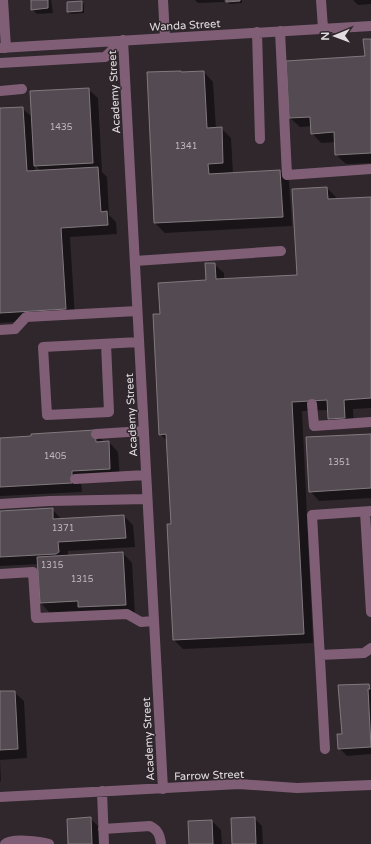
<svg xmlns="http://www.w3.org/2000/svg" width="371" height="844" viewBox="0 0 371 844" font-family="'Varela Round',sans-serif">
	<style>
		.shadow { fill: #0007; fill-rule: evenodd }
		.building { fill: #534b51; stroke: #82797f }
		.lines { fill: none; stroke-linecap: round; stroke-linejoin: round }
		.minor { stroke: #805f76; stroke-width: 10 }
		.labels { text-anchor: middle; stroke-width: 3; stroke-linejoin: round; paint-order: stroke }
		.number-label { font-size: 9px; fill: #beb8bc }
		.street-label { font-size: 11px; fill: #e1dcdf; stroke: #2f272c }
	</style>
	<rect width="100%" height="100%" fill="#2f272c"/>
	<path class="shadow" d="M32 0H51L53 13 37 14 32 9Z
		M195 0H224V2L198 3Z
		M227 0H242V3L229 4Z
		M353 0H371V4L358 5Z
		M81 2 84 4V13L70 14 68 11Z
		M371 40V163L346 164 336 155 335 142 321 143 312 133 311 126 300 127 290 118 366 57Z
		M204 72 213 82 216 129 221 128 231 138 233 174 280 171 289 181 292 226 165 233 155 223 148 73Z
		M88 89 98 98 102 172 107 177 109 215 116 222 117 234 70 237 75 318 0 323V109L22 108 33 118ZM35 165 41 171 35 172Z
		M327 188 336 197 337 200 371 198V408L353 409 354 428H338L329 419 328 410 302 411 313 643 183 649 174 640 172 525 168 442 160 434 161 315 207 281 214 264 224 273V280L298 276Z
		M95 431 104 442H109L118 452 120 479 81 481 82 492 0 496V439Z
		M371 435V498L319 501 310 491Z
		M52 509 62 520 124 516 133 525 135 547 68 551V556L123 553 132 563 135 614 89 617 83 611 50 613 41 603 39 564 0 566V512Z
		M369 685 371 687V754L347 756 339 748 343 735Z
		M0 692H14L24 701 27 758 0 760 1 781H0Z
		M90 818 98 826 99 844H69Z
		M254 818 262 826 263 844H233Z
		M212 821 221 830 222 844H190Z"/>
	<path class="building" d="M31 0H48V8L31 10Z
		M226 0H240V1L226 2Z
		M82 1V11L67 12V2Z
		M363 39H371V153L335 155 334 132 311 134 310 117 289 118 286 61 365 56Z
		M181 71V72L204 71 207 128 222 127 223 163 208 164 209 174 280 170 283 217 154 223 147 72Z
		M89 88 93 163 34 166 30 91Z
		M23 107 27 171 98 167 101 212 107 211 108 225 61 228 66 309 0 313V108Z
		M327 187 328 199 371 197V398L344 400 345 418 328 419 327 400 292 402 304 634 173 640 167 524H171L166 434 159 435 153 314H160L158 283 206 280 205 263H215L216 279 297 275 292 189Z
		M95 430 96 442 109 441 110 469 72 471V483L0 487V438L31 436V434Z
		M371 434V488L309 492 306 437Z
		M53 508V519L124 515 126 538 58 542 59 552 56 554 0 557V511Z
		M123 552 126 605 78 607V601L40 603 37 557Z
		M369 684 370 689H368L371 747 338 749 337 734H342L338 685Z
		M0 691H15L18 749 0 750Z
		M91 817 92 844H68L67 819Z
		M255 817 256 844H232L231 818Z
		M212 820 213 844H189L188 821Z"/>
	<g class="lines">
		<path class="minor" d="M3 0 6 48
			M163 0 165 38
			M321 0 323 28
			M280 31 287 175 371 169
			M257 32 260 139
			M123 40 163 789
			M0 48 371 26
			M0 63 105 57 123 40
			M0 91 22 89
			M135 261 281 251
			M0 330 15 329 26 317 137 311
			M106 344 109 412 47 415 43 347 139 342
			M312 404 314 426 371 422
			M96 434 144 431
			M75 479 146 475
			M0 504 50 501 147 499
			M365 512 371 612
			M0 574 33 572 36 618 127 614 141 622 154 621
			M320 655 364 653 371 648
			M325 749 312 515 371 511
			M102 791 104 844
			M0 797 239 784 297 788 371 785
			M103 829 150 826C158 830 160 835 161 844
			M5 844C11 838 40 841 49 844"/>
	</g>
	<g class="labels">
		<g class="number-label">
			<text x="61" y="130">1435</text>
			<text x="186" y="149">1341</text>
			<text x="55" y="459">1405</text>
			<text x="339" y="465">1351</text>
			<text x="63" y="531">1371</text>
			<text x="52" y="568">1315</text>
			<text x="82" y="582">1315</text>
		</g>
		<g class="street-label">
			<text transform="translate(185 25) rotate(-3)" y="4">Wanda Street</text>
			<text transform="translate(114 92) rotate(-93)" y="4">Academy Street</text>
			<text transform="translate(131 415) rotate(-93)" y="4">Academy Street</text>
			<text transform="translate(148 739) rotate(-93)" y="4">Academy Street</text>
			<text transform="translate(209 775) rotate(-2)" y="4">Farrow Street</text>
		</g>
	</g>
	<g transform="translate(335 36) rotate(269)" stroke="#2f272c" stroke-width="3" paint-order="stroke">
	<path d="M0-3L7 15L0 10L-7 15Z" fill="#e1dcdf"/>
	<text y="-6" font-size="11" font-weight="bold" text-anchor="middle" fill="#e1dcdf">N</text>
	</g>
</svg>
